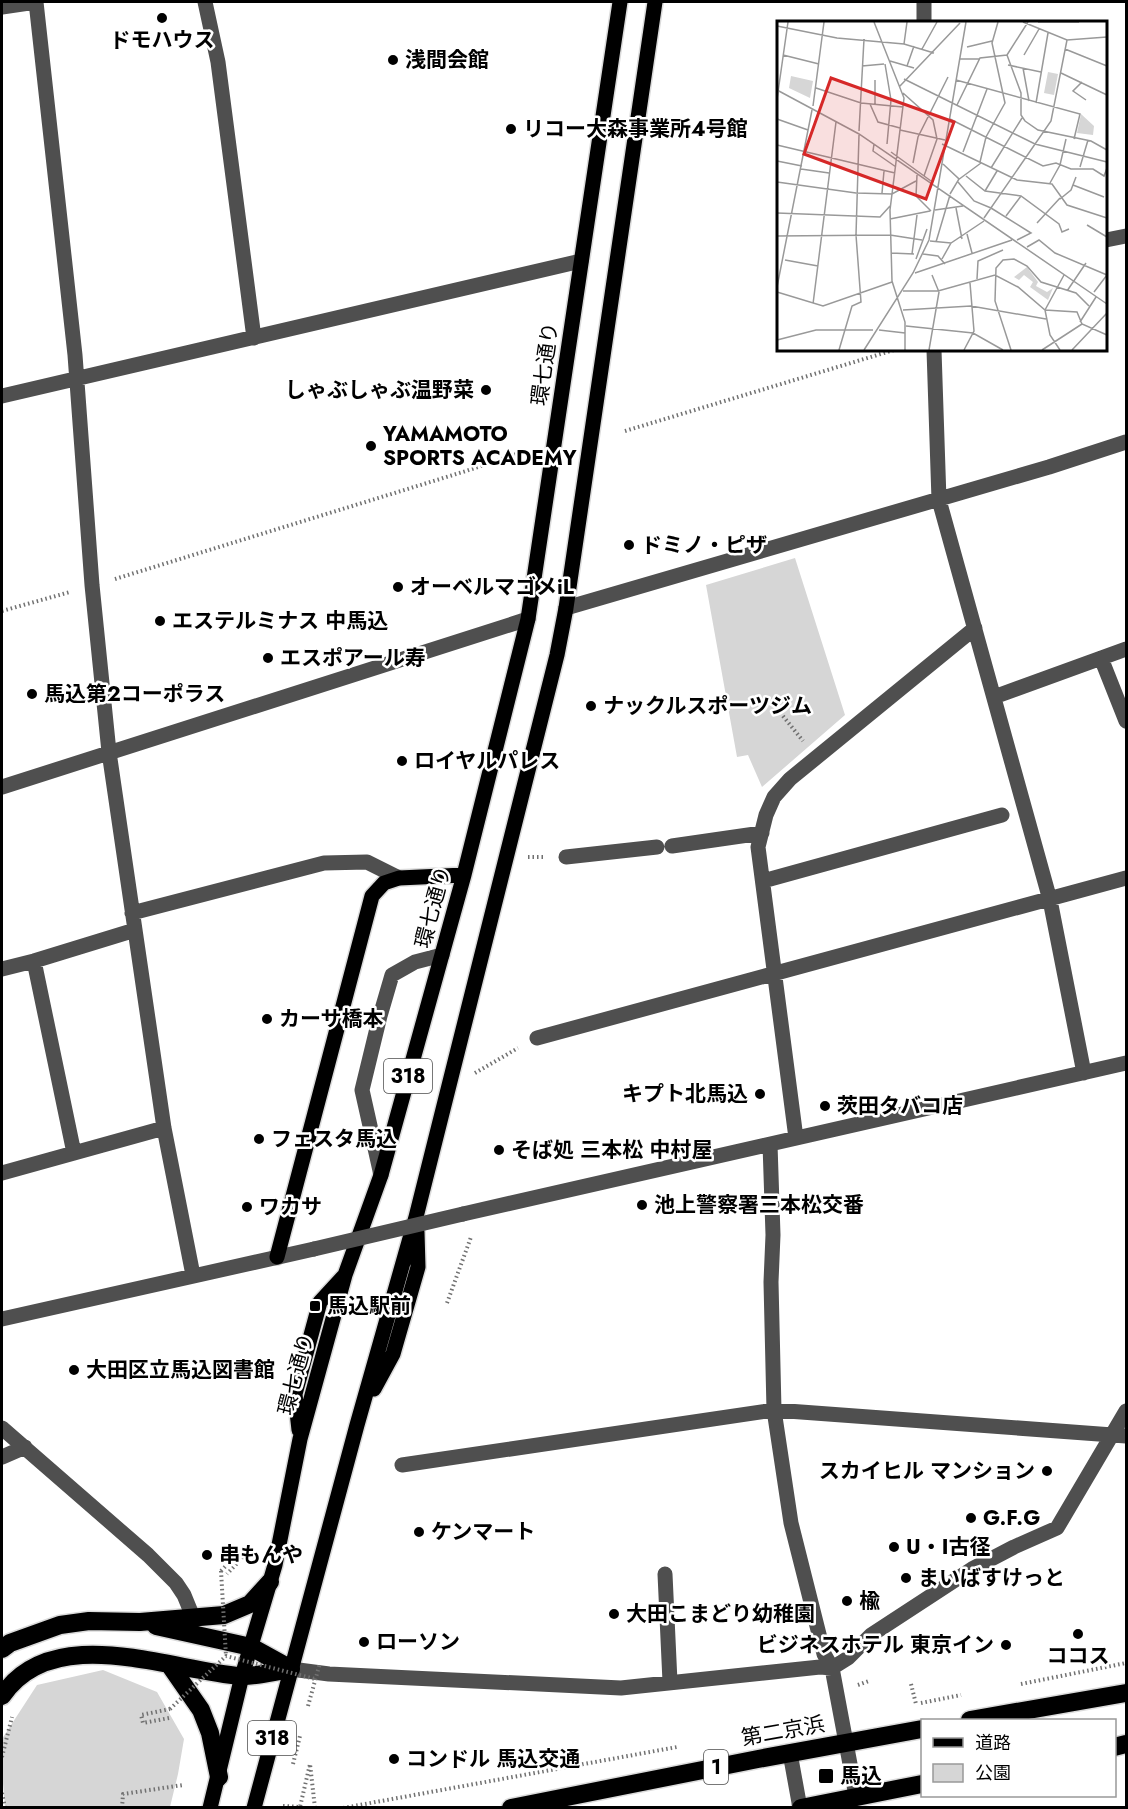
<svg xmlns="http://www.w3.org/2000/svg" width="1128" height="1809" viewBox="0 0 1128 1809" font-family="Jost,'Noto Sans JP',sans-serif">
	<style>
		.green { fill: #d6d6d6 }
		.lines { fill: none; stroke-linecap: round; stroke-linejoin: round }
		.major-casing { stroke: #dbdbdb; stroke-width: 18 }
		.highway-casing { stroke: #dbdbdb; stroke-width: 21 }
		.path { stroke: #717171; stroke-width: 4; stroke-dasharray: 1.5 3; stroke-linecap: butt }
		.minor { stroke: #4f4f4f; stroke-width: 15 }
		.major { stroke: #000; stroke-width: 15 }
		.highway { stroke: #000; stroke-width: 18 }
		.path-bridge { stroke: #717171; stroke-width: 4; stroke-dasharray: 1.5 3; stroke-linecap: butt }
		.minor-bridge { stroke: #4f4f4f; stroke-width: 15 }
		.poi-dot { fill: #000; stroke: #fff; stroke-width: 2 }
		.labels { text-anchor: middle; stroke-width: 5; stroke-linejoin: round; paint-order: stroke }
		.shield { fill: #fff; stroke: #4c4c4c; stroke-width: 1.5 }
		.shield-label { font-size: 20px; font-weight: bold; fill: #000 }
		.poi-label { font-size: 21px; font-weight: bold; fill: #000; stroke: #fff; text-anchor: start }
		.street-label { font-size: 21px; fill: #000; stroke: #fff }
		.inset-road { fill: none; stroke: #999; stroke-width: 1.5 }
		.view { fill: #d62828; fill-opacity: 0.15; stroke: #d62828; stroke-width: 3 }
		.inset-edge { fill: none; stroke: #000; stroke-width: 3 }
	</style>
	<rect width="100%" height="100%" fill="#fff"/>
	<path class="green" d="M795 558 845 715 762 787 748 755 737 757 706 585Z
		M103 1670 157 1692 184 1739 178 1774 170 1807H5L2 1772V1739L37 1685Z"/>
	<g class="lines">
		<defs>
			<path id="major" d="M277 1257 372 896 384 883 399 878 464 875
				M374 1389 393 1354 418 1267 417 1232
				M299 1430 295 1394 320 1302 343 1277
				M210 1808 242 1676 275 1565 300 1439 345 1275 381 1175 464 875 528 619 620 2
				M254 1808 357 1425 416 1217 557 655 566 608 655 2"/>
			<path id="highway" d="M156 1626 251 1647 291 1669
				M2 1649 10 1643 60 1625 89 1621 140 1622 224 1615 250 1604 270 1582
				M169 1664 201 1710 210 1733 219 1777
				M2 1696C53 1621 168 1670 240 1676 256 1677 275 1671 291 1669
				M970 1720 1126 1693
				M1114 1747 1126 1744
				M511 1808 758 1759 922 1729
				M801 1808 922 1784"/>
		</defs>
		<use href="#major" class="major-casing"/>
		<use href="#highway" class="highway-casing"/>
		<path class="path" d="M625 431 894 350
			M115 579 466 471 522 452
			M2 611 70 592
			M783 716 803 741
			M528 857H545
			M475 1073 518 1048
			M447 1303 471 1237
			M221 1571 238 1553 243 1557 227 1574
			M911 1684 916 1704
			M1021 1684 1126 1663
			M858 1685 869 1681
			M921 1703 961 1695
			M169 1718 143 1723 141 1715 170 1709
			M2 1757 12 1717
			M293 1764 300 1736
			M2 1793 5 1808
			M283 1806 300 1807 310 1764 315 1808
			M122 1808 123 1794 183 1785
			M343 1808 677 1747"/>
		<path class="minor" d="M36 2 75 355 92 585 109 752 164 1128 193 1275
			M205 2 218 62 254 338
			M924 2V22
			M2 7 36 2
			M1106 240 1126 236
			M934 350 939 500 1050 900 1084 1073
			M2 396 581 261
			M566 608 1049 467 1126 442
			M1101 658 1126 721
			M994 697 1126 649
			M2 787 528 619
			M672 846 762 833
			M566 857 657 847
			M763 881 1002 815
			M132 913 324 863 367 862 399 878
			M34 961 74 1153
			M2 969 34 961 135 930
			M537 1038 1126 878
			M796 1138 758 847 766 815 774 797 790 779 975 628
			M770 1144 773 1235 771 1282 774 1410 791 1523 824 1654 832 1668 856 1796
			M2 1173 164 1128
			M381 1175 362 1090 380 1016 392 975 415 962 442 955
			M463 1214 1126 1063
			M2 1319 314 1249
			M2 1428 148 1555 176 1583 184 1595 193 1617
			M2 1457 25 1447
			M402 1465 774 1410 1126 1436
			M665 1574 670 1682
			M291 1669 329 1674 621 1688 820 1667 832 1668 848 1658 871 1635 972 1569 1014 1547 1057 1528 1126 1411
			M790 1753 800 1808"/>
		<use href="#major" class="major"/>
		<use href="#highway" class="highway"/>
		<path class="path-bridge" d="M221 1571 226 1656
			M308 1706 320 1663
			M170 1709 226 1656 315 1679"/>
		<path class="minor-bridge" d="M314 1249 463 1214"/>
	</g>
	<g class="poi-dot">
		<circle cx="162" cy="18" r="6"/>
		<circle cx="393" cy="60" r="6"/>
		<circle cx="511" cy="129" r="6"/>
		<circle cx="486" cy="390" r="6"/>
		<circle cx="371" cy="446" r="6"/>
		<circle cx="629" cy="545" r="6"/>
		<circle cx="398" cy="587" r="6"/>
		<circle cx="160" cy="621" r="6"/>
		<circle cx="268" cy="658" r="6"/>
		<circle cx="32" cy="694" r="6"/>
		<circle cx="591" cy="706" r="6"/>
		<circle cx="402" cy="761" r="6"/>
		<circle cx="267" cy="1019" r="6"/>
		<circle cx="760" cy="1094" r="6"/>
		<circle cx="825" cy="1106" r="6"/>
		<circle cx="259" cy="1139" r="6"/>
		<circle cx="499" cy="1150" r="6"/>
		<circle cx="642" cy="1205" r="6"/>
		<circle cx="247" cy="1207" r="6"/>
		<rect x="309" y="1300" width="12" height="12" rx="3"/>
		<circle cx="74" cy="1370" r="6"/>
		<circle cx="1047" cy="1471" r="6"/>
		<circle cx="971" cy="1518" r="6"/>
		<circle cx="419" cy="1532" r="6"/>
		<circle cx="894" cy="1547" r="6"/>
		<circle cx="207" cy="1555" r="6"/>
		<circle cx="906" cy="1578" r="6"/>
		<circle cx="847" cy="1601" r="6"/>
		<circle cx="614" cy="1614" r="6"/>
		<circle cx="1078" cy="1634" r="6"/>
		<circle cx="364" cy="1642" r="6"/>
		<circle cx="1006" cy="1645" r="6"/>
		<circle cx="394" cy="1759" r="6"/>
		<rect x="818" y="1768" width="16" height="16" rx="3"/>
	</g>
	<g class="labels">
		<g class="shield">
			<rect x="384" y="1059" width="48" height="34" rx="4.5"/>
			<rect x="248" y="1721" width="48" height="34" rx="4.5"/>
			<rect x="704" y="1750" width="24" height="34" rx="4.5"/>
		</g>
		<g class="shield-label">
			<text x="408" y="1083">318</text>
			<text x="272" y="1745">318</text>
			<text x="716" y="1774">1</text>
		</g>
		<g class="poi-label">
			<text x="162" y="47" text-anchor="middle">ドモハウス</text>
			<text x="405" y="67">浅間会館</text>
			<text x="523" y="136">リコー大森事業所4号館</text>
			<text x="474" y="397" text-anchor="end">しゃぶしゃぶ温野菜</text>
			<text x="383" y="441">YAMAMOTO<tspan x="383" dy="24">SPORTS ACADEMY</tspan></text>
			<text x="641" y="552">ドミノ・ピザ</text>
			<text x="410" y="594">オーベルマゴメiL</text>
			<text x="172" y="628">エステルミナス 中馬込</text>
			<text x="280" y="665">エスポアール寿</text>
			<text x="44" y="701">馬込第2コーポラス</text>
			<text x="603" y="713">ナックルスポーツジム</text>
			<text x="414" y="768">ロイヤルパレス</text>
			<text x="279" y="1026">カーサ橋本</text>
			<text x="748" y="1101" text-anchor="end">キプト北馬込</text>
			<text x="837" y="1113">茨田タバコ店</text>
			<text x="271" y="1146">フェスタ馬込</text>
			<text x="511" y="1157">そば処 三本松 中村屋</text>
			<text x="654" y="1212">池上警察署三本松交番</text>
			<text x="259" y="1214">ワカサ</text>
			<text x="327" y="1313">馬込駅前</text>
			<text x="86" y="1377">大田区立馬込図書館</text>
			<text x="1035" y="1478" text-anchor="end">スカイヒル マンション</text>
			<text x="983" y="1525">G.F.G</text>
			<text x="431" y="1539">ケンマート</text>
			<text x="906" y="1554">U・I古径</text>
			<text x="219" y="1562">串もんや</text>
			<text x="918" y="1585">まいばすけっと</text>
			<text x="859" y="1608">楡</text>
			<text x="626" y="1621">大田こまどり幼稚園</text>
			<text x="376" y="1649">ローソン</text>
			<text x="994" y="1652" text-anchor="end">ビジネスホテル 東京イン</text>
			<text x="1078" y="1663" text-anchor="middle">ココス</text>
			<text x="406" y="1766">コンドル 馬込交通</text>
			<text x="840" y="1783">馬込</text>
		</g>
		<g class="street-label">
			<text transform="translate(545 364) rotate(-82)" y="7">環七通り</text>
			<text transform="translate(433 907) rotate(-75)" y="7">環七通り</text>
			<text transform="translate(296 1374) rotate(-75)" y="7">環七通り</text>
			<text transform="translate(783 1731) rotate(-10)" y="7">第二京浜</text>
		</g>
	</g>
	<g transform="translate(777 21)">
		<rect width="330" height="330" fill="#fff"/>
		<path d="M271 51 281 53 277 74 267 72ZM14 55 36 60 33 77 12 67ZM304 93 317 105 316 114 300 112ZM250 246 261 261 259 265 270 271 276 267 271 279 253 266 256 261 247 254 242 259 237 256Z" fill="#d6d6d6"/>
		<path class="inset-road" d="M97 1 127 77 113 189 115 260 128 301V329M246 1 290 19 330 16M261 1H302M0 5 60 17 127 23 157 32M127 23 130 1M190 26 215 20M145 28 160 1M288 28 330 45M6 34 42 43M230 34 244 72V94L248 100 261 109 314 120 330 129M247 34 262 8M183 38H202M113 40 137 47M108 43 114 79 110 123M231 44 264 51M85 45 107 43M130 45 137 25M246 47 252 80M284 52 330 74M127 58 258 123 330 141M179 59 303 93 297 118M305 61 296 70 309 79M123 65 183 2M39 67 84 82 126 86M0 69 82 113 330 283M126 72 156 99 160 118 147 155M0 78 11 1M259 82 271 12M93 83 101 101 123 107M98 83V59M180 84 203 37 230 34 251 1M36 85 47 1M0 98 31 109M173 98 266 145 279 142 294 148H316L327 155 330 147M123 109 168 119M82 110 87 18M97 123 96 130 119 146M165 123 240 159 275 163 290 184 330 197M0 124 118 152M114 131 154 160M186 131 210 68M0 140 25 145M203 141 209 116 228 82 215 22 221 1M136 142 141 116 171 56M166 143 182 158 173 173M303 146 311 119M214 147 245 97M24 148 52 152M140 154 139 175 154 190M189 155 208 170 244 175 282 203 285 211 292 208M181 159 204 142M0 161 79 172 115 173 139 160M181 161 197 180 214 187M273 162 283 144 289 118M296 164 327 176M208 170 220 150M105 172 107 150M283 178 294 169 299 156M179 187 185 218M214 187 254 212 240 219M158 189 186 185M0 192 103 196 113 185M229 195 244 175M207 197 274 100 290 19M113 198 153 190M260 202 283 177M310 204 330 216M190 213 195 232M0 215 113 214 145 219M153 220 174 222 207 200M159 221 173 174M250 226 262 219 278 232 330 254M114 232 137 233M135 233 140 194M146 233 161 235 168 243M139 238 150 208M165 238 174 222M8 239 41 245M138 252 235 219M200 258 201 240 226 229M0 266 35 89M126 270H161L218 254 241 266 268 289 300 291 305 303 330 314M290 270 309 242M0 271 46 285 115 261M317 271 330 254M36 283 59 101M126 289 194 285 269 298M303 301 319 276M129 305 196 312 226 329M102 309 128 312M0 319 39 309H96M62 329 75 285 84 281 79 214 82 114M87 329 136 252 152 219 189 1M152 329 162 271 155 254M187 329 197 310 193 262M234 329 218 280 219 247 226 239 237 238 250 245 264 261 299 272 312 285M265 329 305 303M283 329 273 314 268 289 287 254M295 329 330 292"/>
		<path class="view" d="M54 57 177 101 149 178 27 133Z"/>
		<rect width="330" height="330" class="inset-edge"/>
	</g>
	<rect width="1128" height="1809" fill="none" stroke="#000000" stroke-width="6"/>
	<rect x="921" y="1719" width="195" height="78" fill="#ffffff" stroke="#999999" stroke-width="1.5"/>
	<rect x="933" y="1738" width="30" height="9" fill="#000000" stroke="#999999" stroke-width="1.5"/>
	<text x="975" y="1749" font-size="18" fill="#000000">道路</text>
	<rect x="933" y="1764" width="30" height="18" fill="#d6d6d6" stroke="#999999" stroke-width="1.5"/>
	<text x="975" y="1779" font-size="18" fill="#000000">公園</text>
</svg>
